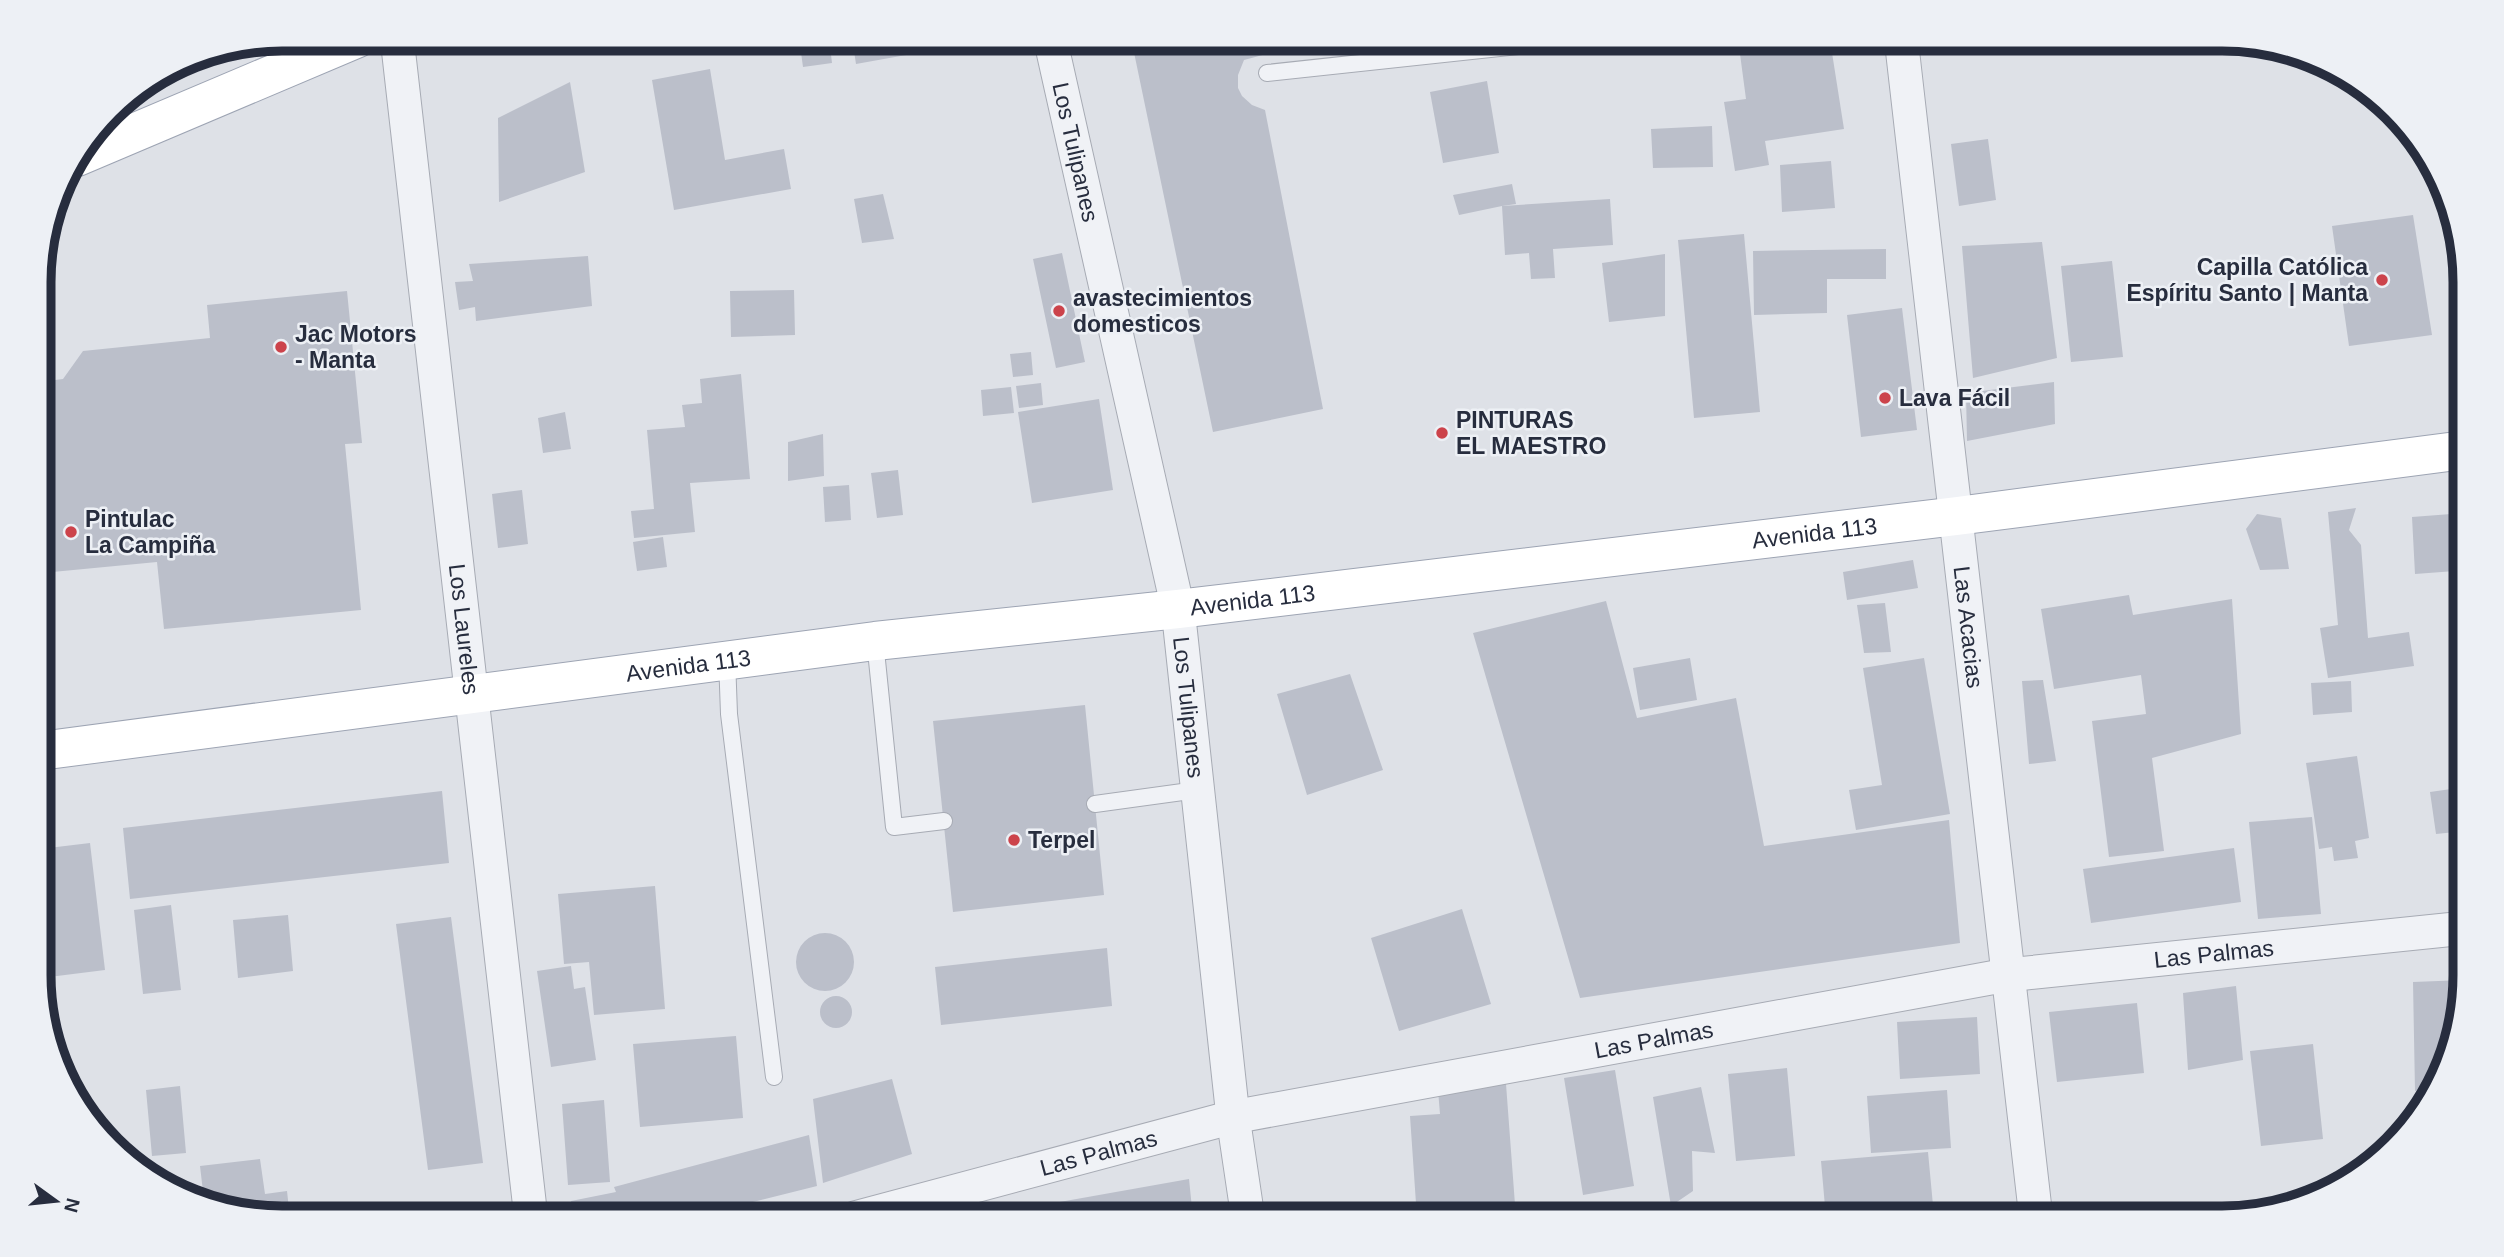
<svg xmlns="http://www.w3.org/2000/svg" width="2504" height="1257" viewBox="0 0 2504 1257" font-family="Helvetica,sans-serif">
	<style>
		.building { fill: #bbbfca }
		.lines { fill: none; stroke-linecap: round; stroke-linejoin: round }
		.service-casing { stroke: #a7abb4; stroke-width: 18 }
		.minor-casing { stroke: #a7abb4; stroke-width: 35 }
		.primary-casing { stroke: #9da4b3; stroke-width: 40 }
		.service { stroke: #f0f2f6; stroke-width: 16 }
		.minor { stroke: #f0f2f6; stroke-width: 33 }
		.primary { stroke: #fff; stroke-width: 38 }
		.poi-dot { fill: #cc434b; stroke: #edf0f5; stroke-width: 2.5 }
		.labels { text-anchor: middle; stroke-width: 5; stroke-linejoin: round; paint-order: stroke }
		.street-label { font-size: 23px; fill: #272d3e; stroke: #edf0f5 }
		.poi-label { font-size: 23px; font-weight: bold; fill: #272d3e; stroke: #edf0f5; text-anchor: start }
		.rim { fill: none; stroke: #272d3e; stroke-width: 9 }
	</style>
	<rect width="100%" height="100%" fill="#dee1e7"/>
	<path class="building" d="M641 38H664L666 50 642 52Z
		M799 38H829L832 63 803 67Z
		M852 38H932L934 50 856 64Z
		M1131 38H1276L1278 51 1244 60 1238 75V88L1242 96 1252 105 1265 110 1323 409 1213 432Z
		M1830 40 1844 129 1765 141 1769 165 1735 171 1724 102 1746 99 1740 54Z
		M710 69 725 160 784 149 791 189 674 210 652 80Z
		M1487 81 1499 153 1443 163 1430 92Z
		M570 82 585 172 499 202 498 118Z
		M1712 126 1713 167 1653 168 1651 129Z
		M1988 139 1996 200 1959 206 1951 144Z
		M1831 161 1835 208 1782 212 1780 165Z
		M1512 184 1516 204 1502 206 1610 199 1613 245 1553 249 1555 278 1531 279 1529 253 1505 255 1502 206 1459 215 1453 195Z
		M883 194 894 239 862 243 854 199Z
		M2413 215 2432 335 2349 346 2332 226Z
		M1744 234 1760 412 1694 418 1678 240Z
		M2042 242 2057 358 1973 378 1962 246Z
		M1886 249V279H1827V313L1754 315 1753 251Z
		M1062 253 1085 362 1056 368 1033 259Z
		M1665 254V316L1609 322 1602 263Z
		M588 256 592 306 476 321 475 307 459 310 455 282 473 281 469 264Z
		M2112 261 2123 357 2071 362 2061 266Z
		M794 290 795 335 731 337 730 291Z
		M347 291 362 443 345 444 361 610 164 629 157 562 42 573 39 382 63 379 83 351 210 338 207 305Z
		M1902 308 1917 430 1861 437 1847 315Z
		M1031 352 1033 375 1013 377 1010 354Z
		M741 374 750 479 690 483 695 532 634 538 631 511 654 509 647 430 685 427 682 405 702 403 700 379Z
		M2054 382 2055 424 1967 441 1966 393Z
		M1041 383 1043 405 1019 408 1016 386Z
		M1011 387 1014 413 983 416 981 390Z
		M1099 399 1113 490 1032 503 1018 412Z
		M565 412 571 449 543 453 538 418Z
		M823 434 824 476 788 481V442Z
		M898 470 903 515 877 518 871 473Z
		M849 485 851 520 825 522 823 487Z
		M522 490 528 544 498 548 492 494Z
		M2356 508 2349 530 2361 545 2368 638 2409 632 2414 666 2328 678 2320 628 2338 625 2328 512Z
		M2257 514 2281 518 2289 569 2260 570 2246 529Z
		M2451 514 2455 571 2415 574 2412 517Z
		M663 537 667 567 637 571 633 542Z
		M1913 560 1918 588 1847 600 1843 572Z
		M2129 595 2133 615 2232 599 2241 734 2152 758 2164 851 2109 857 2092 721 2146 714 2141 675 2054 689 2041 609Z
		M1606 601 1637 718 1736 698 1764 846 1949 820 1960 943 1580 998 1473 633Z
		M1885 603 1891 652 1864 653 1857 605Z
		M1690 658 1697 700 1640 710 1633 668Z
		M1924 658 1950 814 1856 830 1849 790 1882 785 1863 668Z
		M1350 674 1383 770 1307 795 1277 694Z
		M2043 680 2056 761 2029 764 2022 681Z
		M2351 681 2352 712 2313 715 2311 683Z
		M1085 705 1104 895 953 912 933 721Z
		M2357 756 2369 838 2355 841 2358 858 2334 861 2332 847 2319 849 2306 763Z
		M2465 787V831L2436 834 2430 792Z
		M442 791 449 863 130 899 123 828Z
		M2312 817 2321 914 2258 919 2249 822Z
		M90 843 105 970 41 978 40 849Z
		M2234 848 2241 902 2091 923 2083 869Z
		M655 886 665 1009 594 1015 589 962 564 964 558 894Z
		M171 905 181 990 143 994 134 910Z
		M1462 909 1491 1004 1399 1031 1371 938Z
		M288 915 293 971 238 978 233 920Z
		M451 917 483 1163 428 1170 396 924Z
		M796 962a29 29 0 1 1 58 0a29 29 0 1 1-58 0Z
		M1107 948 1112 1006 941 1025 935 967Z
		M571 966 574 989 585 987 596 1060 551 1067 537 971Z
		M2464 980 2441 1082 2437 1086 2415 1091 2413 982Z
		M2236 986 2243 1060 2188 1070 2183 993Z
		M820 1012a16 16 0 1 1 32 0a16 16 0 1 1-32 0Z
		M2137 1003 2144 1073 2057 1082 2049 1012Z
		M1977 1017 1980 1074 1900 1079 1897 1022Z
		M736 1036 743 1118 640 1127 633 1044Z
		M2313 1044 2323 1139 2261 1146 2250 1051Z
		M1787 1068 1795 1156 1736 1161 1728 1074Z
		M1615 1070 1634 1186 1583 1195 1564 1078Z
		M892 1079 912 1154 823 1183 813 1099Z
		M1506 1084 1516 1218H1451V1215L1417 1218 1410 1116 1440 1114 1438 1090Z
		M180 1086 186 1153 152 1156 146 1090Z
		M1701 1087 1715 1153 1692 1151 1693 1191 1671 1206 1653 1097Z
		M1947 1090 1951 1148 1871 1153 1867 1096Z
		M604 1100 610 1182 568 1185 562 1104Z
		M809 1135 817 1186 688 1218H574L571 1201 616 1192 614 1187Z
		M1928 1152 1934 1216 1826 1218 1821 1161Z
		M260 1159 265 1194 287 1191 290 1218 204 1200 200 1166Z
		M1189 1179 1193 1218H1015L1014 1210Z"/>
	<g class="lines">
		<defs>
			<path id="service" d="M1267 73 1592 38
				M875 641 894 827 944 821
				M727 659 729 714 774 1077
				M1095 804 1197 790"/>
			<g id="minor">
				<path id="s1" d="M397 38 531 1218"/>
				<path id="s2" d="M1050 38 1178 609 1233 1117 1248 1218"/>
				<path id="s3" d="M1901 38 2036 1218"/>
				<path id="s4" d="M855 1218 1233 1117 2007 975 2465 928"/>
			</g>
			<g id="primary">
				<path d="M77 157 358 38"/>
				<path id="s5" d="M40 751 875 641 1178 609 1957 516 2464 450"/>
			</g>
		</defs>
		<use href="#service" class="service-casing"/>
		<use href="#minor" class="minor-casing"/>
		<use href="#primary" class="primary-casing"/>
		<use href="#service" class="service"/>
		<use href="#minor" class="minor"/>
		<use href="#primary" class="primary"/>
	</g>
	<g class="poi-dot">
		<circle cx="2382" cy="280" r="7"/>
		<circle cx="1059" cy="311" r="7"/>
		<circle cx="281" cy="347" r="7"/>
		<circle cx="1885" cy="398" r="7"/>
		<circle cx="1442" cy="433" r="7"/>
		<circle cx="71" cy="532" r="7"/>
		<circle cx="1014" cy="840" r="7"/>
	</g>
	<g class="labels">
		<g class="street-label">
			<text dy="8" stroke="none"><textPath href="#s2" startOffset="117">Los Tulipanes</textPath></text>
			<text dy="8" stroke="none"><textPath href="#s5" startOffset="1788">Avenida 113</textPath></text>
			<text dy="8" stroke="none"><textPath href="#s5" startOffset="1222">Avenida 113</textPath></text>
			<text dy="8" stroke="none"><textPath href="#s3" startOffset="593">Las Acacias</textPath></text>
			<text dy="8" stroke="none"><textPath href="#s1" startOffset="595">Los Laureles</textPath></text>
			<text dy="8" stroke="none"><textPath href="#s5" startOffset="654">Avenida 113</textPath></text>
			<text dy="8" stroke="none"><textPath href="#s2" startOffset="684">Los Tulipanes</textPath></text>
			<text dy="8" stroke="none"><textPath href="#s4" startOffset="1386">Las Palmas</textPath></text>
			<text dy="8" stroke="none"><textPath href="#s4" startOffset="819">Las Palmas</textPath></text>
			<text dy="8" stroke="none"><textPath href="#s4" startOffset="252">Las Palmas</textPath></text>
		</g>
		<g class="poi-label">
			<text x="2368" y="275" text-anchor="end">Capilla Católica<tspan x="2368" dy="26">Espíritu Santo | Manta</tspan></text>
			<text x="1073" y="306">avastecimientos<tspan x="1073" dy="26">domesticos</tspan></text>
			<text x="295" y="342">Jac Motors<tspan x="295" dy="26">- Manta</tspan></text>
			<text x="1899" y="406">Lava Fácil</text>
			<text x="1456" y="428">PINTURAS<tspan x="1456" dy="26">EL MAESTRO</tspan></text>
			<text x="85" y="527">Pintulac<tspan x="85" dy="26">La Campiña</tspan></text>
			<text x="1028" y="848">Terpel</text>
		</g>
	</g>
	<path d="M0 0H2504V1257H0ZM282 51H2222A231 231 0 0 1 2453 282V975A231 231 0 0 1 2222 1206H282A231 231 0 0 1 51 975V282A231 231 0 0 1 282 51Z" fill="#edf0f5" fill-rule="evenodd"/>
	<path class="rim" d="M282 51H2222A231 231 0 0 1 2453 282V975A231 231 0 0 1 2222 1206H282A231 231 0 0 1 51 975V282A231 231 0 0 1 282 51Z"/>
	<g transform="translate(56 1201) rotate(105)" stroke="#edf0f5" stroke-width="5" paint-order="stroke">
	<path d="M0-5L12 26L0 18L-12 26Z" fill="#272d3e"/>
	<text y="-10" font-size="19" font-weight="bold" text-anchor="middle" fill="#272d3e">N</text>
	</g>
</svg>
